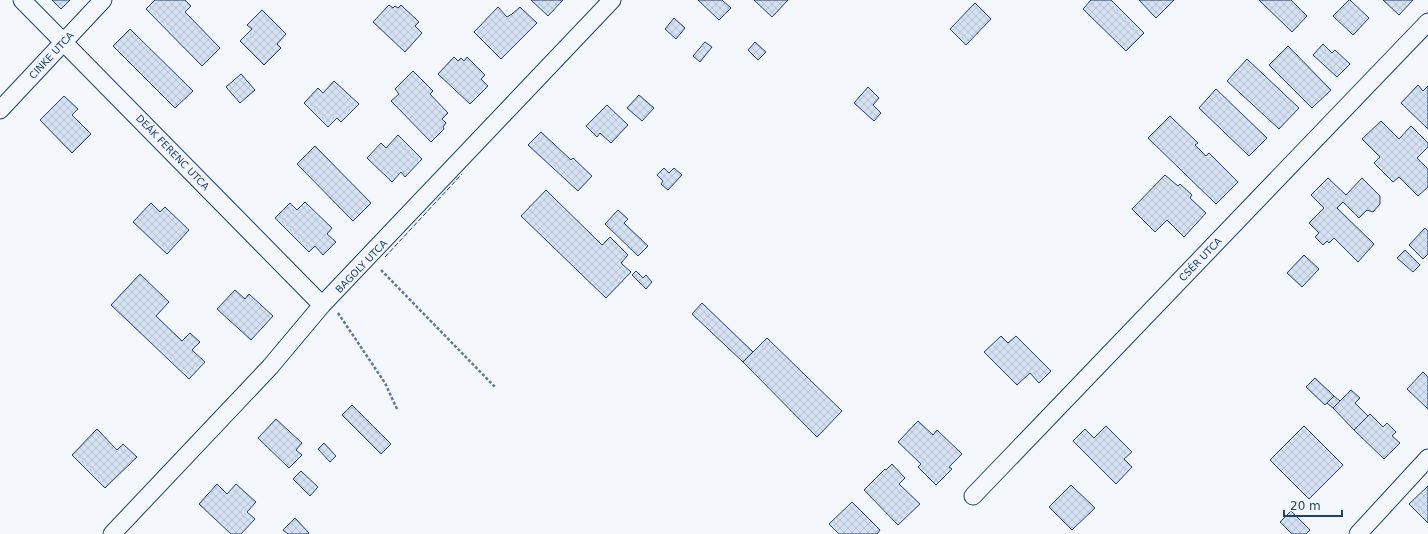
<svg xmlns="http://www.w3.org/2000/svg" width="1428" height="534" viewBox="0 0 1428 534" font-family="'DejaVu Sans',sans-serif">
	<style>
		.building { fill: url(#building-cross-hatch); stroke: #1d3f73 }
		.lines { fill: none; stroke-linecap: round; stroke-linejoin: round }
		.minor-casing { stroke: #1d3f73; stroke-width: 19 }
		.path { stroke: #5e769c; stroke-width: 2.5; stroke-dasharray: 3 2; stroke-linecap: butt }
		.minor { stroke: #f4f7fb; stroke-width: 17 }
		.fence { stroke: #1d3f73; stroke-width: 1; stroke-dasharray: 5 2; stroke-linecap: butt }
		.labels { text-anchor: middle; stroke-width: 3; stroke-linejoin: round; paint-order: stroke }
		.street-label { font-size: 10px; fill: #1d3f73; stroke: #f4f7fb }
	</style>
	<defs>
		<pattern id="building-cross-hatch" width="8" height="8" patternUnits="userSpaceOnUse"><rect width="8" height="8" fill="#d5e0f0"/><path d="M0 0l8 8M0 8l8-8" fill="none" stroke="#b6c1d1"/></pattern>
	</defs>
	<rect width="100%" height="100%" fill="#f4f7fb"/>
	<path class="building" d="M52 0H70L61 9Z
		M155 0H185L191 6 185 12 220 48 202 66 146 9Z
		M531 0H563L548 16Z
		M698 0H722L731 8 719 20Z
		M754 0H788L772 17Z
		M1091 0H1111L1144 33 1126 51 1083 9Z
		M1139 0H1174L1156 18Z
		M1259 0H1291L1307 16 1292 32Z
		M1349 0H1350L1369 18 1353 35 1333 16Z
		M1383 0H1413L1399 15Z
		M975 3 991 19 966 45 950 29Z
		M389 5 393 8 395 6 398 8 401 5 419 22 415 26 422 33 405 52 373 22Z
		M498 7 507 17 512 14 520 7 537 23 501 59 474 32Z
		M262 10 286 34 277 44 281 48 264 65 240 41 252 29 247 25Z
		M674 18 685 28 676 39 665 29Z
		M130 29 193 91 175 108 113 46Z
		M705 42 712 47 700 62 693 56Z
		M755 42 766 52 758 60 748 50Z
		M1323 44 1332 53 1335 50 1350 64 1337 77 1313 55Z
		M1288 46 1331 90 1312 108 1269 65Z
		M454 57 458 61 461 58 464 61 467 57 485 75 481 79 488 86 470 104 438 74Z
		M1247 59 1299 108 1279 129 1227 81Z
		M413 71 433 91 430 94 448 113 442 119 446 123 443 127 444 129 431 142 391 101 399 94 395 89Z
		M241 74 255 90 240 103 226 87Z
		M334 81 359 104 341 122 337 118 328 127 304 103 318 88 323 93Z
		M1418 85 1423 91 1428 86V129L1401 103Z
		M868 87 879 98 873 105 881 113 874 121 854 103Z
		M1216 89 1267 138 1249 156 1199 108Z
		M639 95 654 108 642 121 627 108Z
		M64 96 78 109 72 115 91 134 72 153 40 120Z
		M607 105 628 125 611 143 600 133 597 137 586 126Z
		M1170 116 1198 143 1195 145 1206 156 1209 153 1238 182 1216 204 1148 138Z
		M1381 121 1399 139 1411 126 1428 143V147L1417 158 1428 169V187L1418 196 1399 177 1393 182 1374 163 1380 157 1362 139Z
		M541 132 571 160 573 158 592 176 578 191 528 145Z
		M398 135 422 159 405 177 401 172 392 182 367 158 381 143 386 148Z
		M315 146 371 203 353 221 297 164Z
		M664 168 669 173 674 168 682 175 668 190 661 184 663 181 657 175Z
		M1165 175 1178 186 1180 184 1192 195 1190 198 1206 213 1184 237 1167 220 1155 232 1132 209Z
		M1328 178 1346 195 1362 178 1380 196V204L1373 212 1367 210 1359 218 1343 202 1337 208 1374 244 1358 262 1334 238 1329 243 1327 241 1323 245 1315 237 1319 233 1309 223 1324 208 1311 195Z
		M546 190 602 245 610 237 628 255 621 263 631 272 606 298 521 216Z
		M305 202 332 228 327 234 336 242 323 255 315 246 309 252 275 218 290 203 297 210Z
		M151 203 160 212 165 207 189 230 167 254 133 222Z
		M618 210 628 219 624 223 648 246 638 256 605 224Z
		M1425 228 1428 231V254L1423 259 1409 245Z
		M1405 250 1420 265 1413 272 1397 258Z
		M1304 255 1319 269 1302 287 1287 273Z
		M636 271 643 278 646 275 652 282 646 289 632 275Z
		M140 274 169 302 156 316 182 341 190 333 200 342 192 350 205 362 189 379 111 305Z
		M235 290 245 299 249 294 273 316 251 340 217 309Z
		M702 303 753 352 743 362 692 314Z
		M1001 336 1008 343 1016 336 1051 371 1039 383 1030 373 1017 385 984 352Z
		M767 338 842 411 817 437 743 362Z
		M1423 372 1428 377V409L1407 389Z
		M1315 378 1334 396 1325 405 1306 387Z
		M1351 390 1360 398 1355 403 1368 416 1354 430 1333 408Z
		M1334 396 1340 401 1333 408 1327 403Z
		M352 405 391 444 381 454 342 415Z
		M1370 414 1383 427 1387 423 1396 432 1392 436 1400 443 1384 459 1354 430Z
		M276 419 302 443 296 450 302 455 289 468 258 438Z
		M918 421 933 435 937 430 962 454 949 467 952 469 936 485 918 467 921 464 898 442Z
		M1106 426 1132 452 1124 459 1132 467 1116 484 1073 441 1085 429 1094 438Z
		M1304 426 1343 465 1309 499 1270 460Z
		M97 429 117 450 123 444 137 457 105 488 72 455Z
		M324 443 336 456 330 462 318 449Z
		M892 464 905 478 899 484 920 504 898 525 864 490 885 469 886 470Z
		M301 471 318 487 310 496 293 479Z
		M217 484 227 494 236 484 256 502 247 512 255 519 241 534H231L199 504Z
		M1071 485 1095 508 1072 530 1049 507Z
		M1428 486V523L1409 504Z
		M852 502 880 530 877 534H839L829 524Z
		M1291 511 1310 530 1306 534H1292L1280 522Z
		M295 518 309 533 308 534H288L283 530Z"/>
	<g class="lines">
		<defs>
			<path id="minor" d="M22 0 322 305
				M0 110 103 0
				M973 496 1428 22
				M112 534 270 367 322 305 612 0
				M1358 534 1428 458"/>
		</defs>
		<use href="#minor" class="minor-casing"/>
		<path class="path" d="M381 270 496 388
			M338 313 385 383 397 409"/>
		<use href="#minor" class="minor"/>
		<path class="fence" d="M385 257 462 174"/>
	</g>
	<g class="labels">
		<g class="street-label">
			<text transform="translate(51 55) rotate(-47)" y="4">CINKE UTCA</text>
			<text transform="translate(173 152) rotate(46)" y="4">DEÁK FERENC UTCA</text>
			<text transform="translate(1200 259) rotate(-46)" y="4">CSÉR UTCA</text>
			<text transform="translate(361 266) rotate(-46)" y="4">BAGOLY UTCA</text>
		</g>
	</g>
	<path d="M1284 510v6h58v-6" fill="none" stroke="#1d3f73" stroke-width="2"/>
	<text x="1290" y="510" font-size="12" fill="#1d3f73" stroke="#f4f7fb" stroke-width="3" paint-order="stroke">20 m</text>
</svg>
